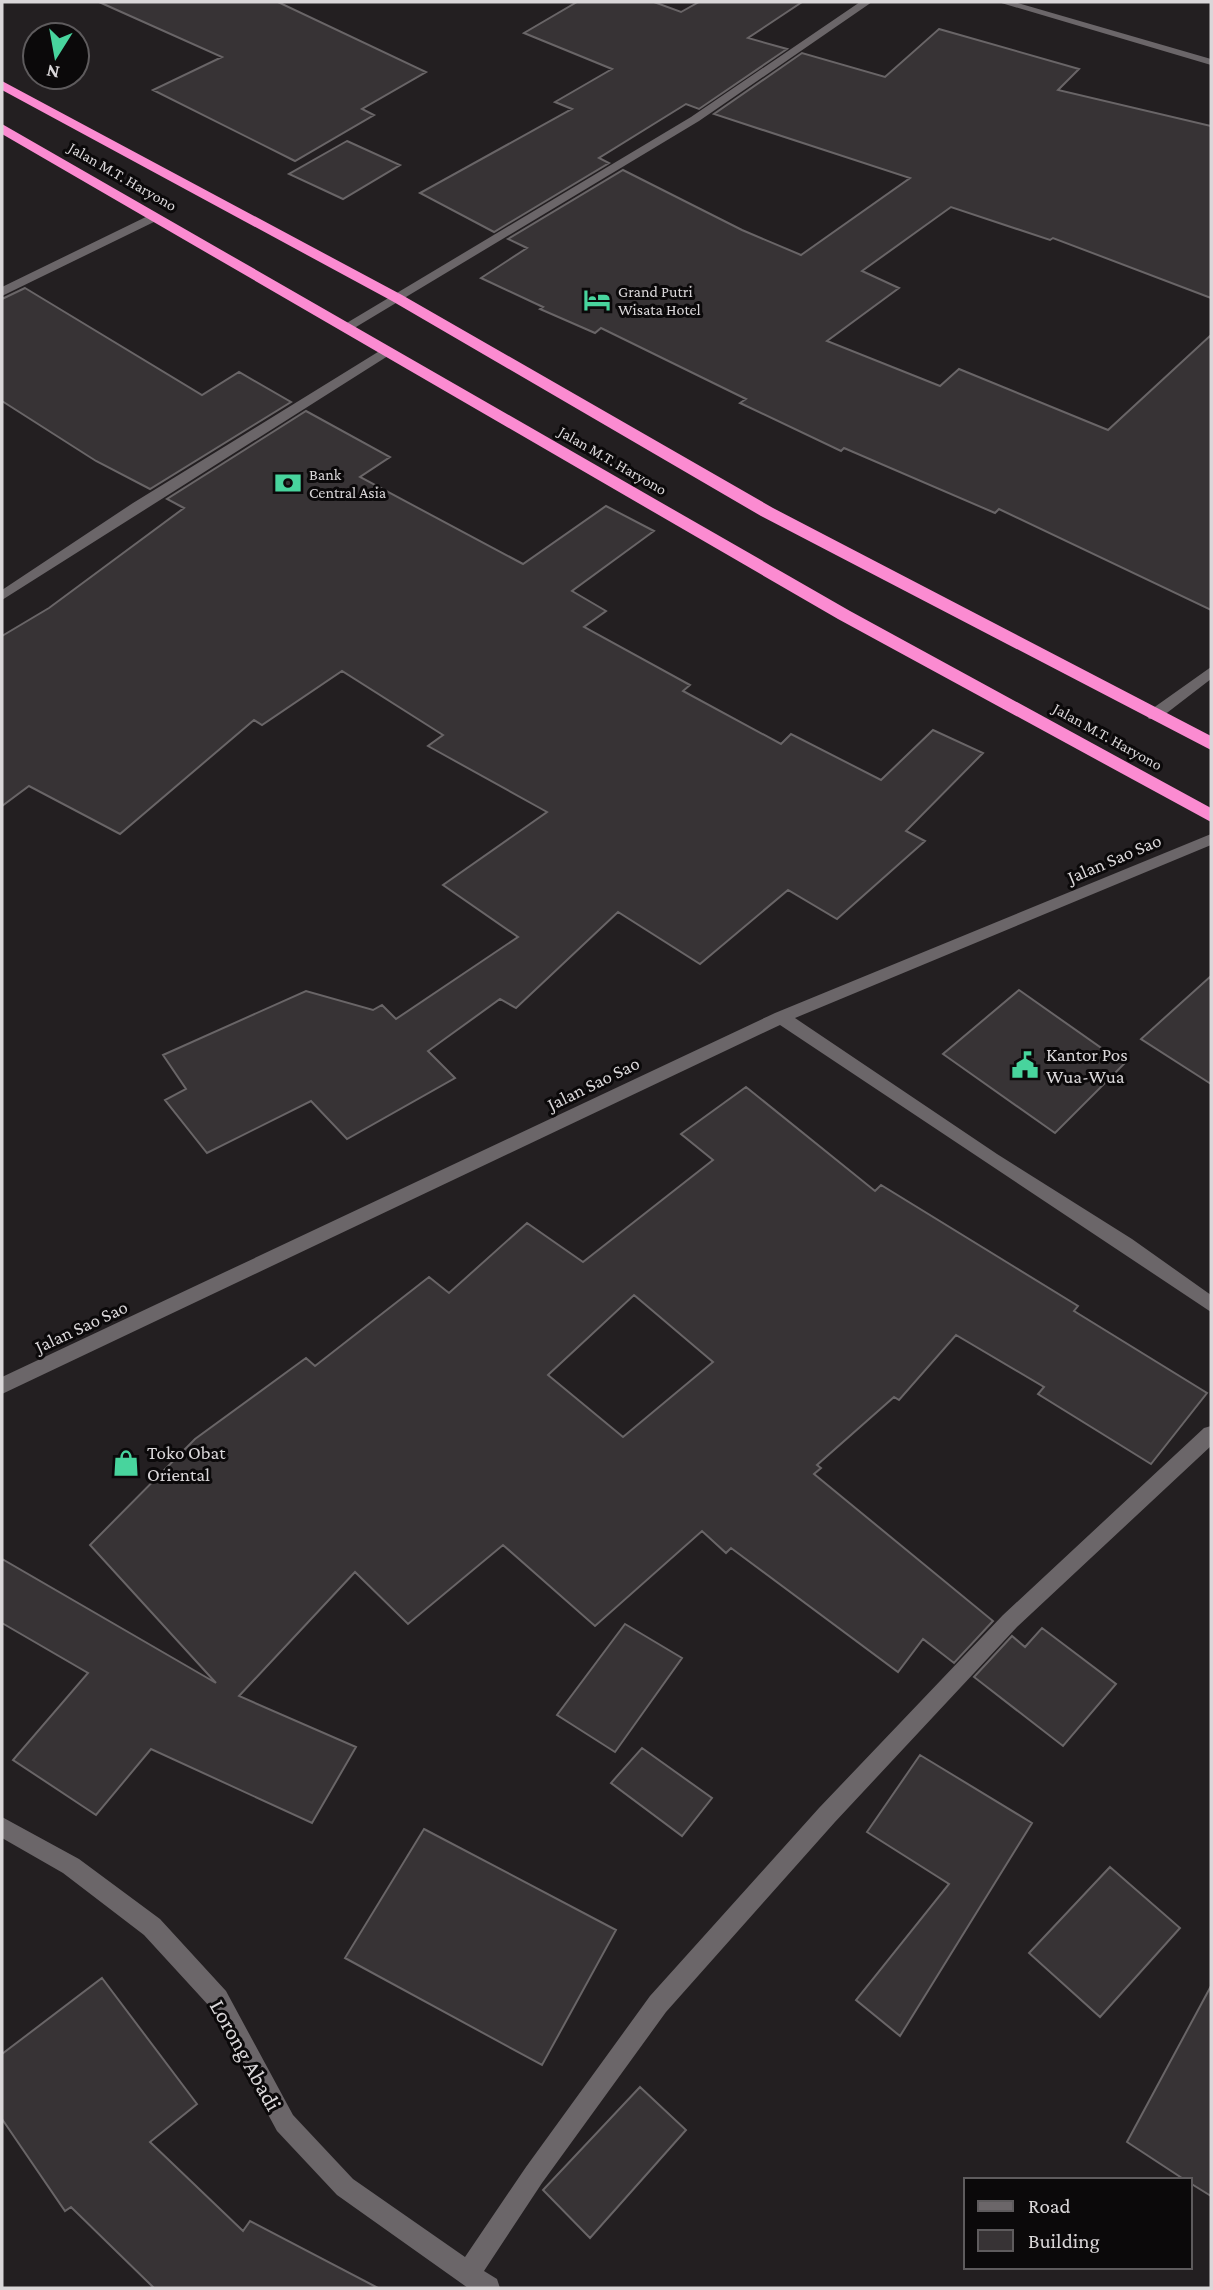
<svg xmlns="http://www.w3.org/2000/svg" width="1213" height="2290" viewBox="0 0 1213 2290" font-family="'Crimson Pro',serif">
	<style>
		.building { fill: #373335; stroke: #696567; stroke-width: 2; fill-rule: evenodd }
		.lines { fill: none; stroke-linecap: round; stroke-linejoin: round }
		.minor { fill: #6b6669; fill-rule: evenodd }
		.highway { fill: #fb8bd1; fill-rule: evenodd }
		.labels { text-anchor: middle; stroke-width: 6; stroke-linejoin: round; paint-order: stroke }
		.far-street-label { font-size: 16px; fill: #dad7d9; stroke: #0b090a }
		.far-poi-label { font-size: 16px; fill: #dad7d9; stroke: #0b090a; text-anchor: start }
		.street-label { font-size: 19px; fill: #dad7d9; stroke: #0b090a }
		.poi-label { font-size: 19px; fill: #dad7d9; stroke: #0b090a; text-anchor: start }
		.near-street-label { font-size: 23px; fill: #dad7d9; stroke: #0b090a }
	</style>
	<rect width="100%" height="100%" fill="#231f21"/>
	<path class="building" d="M99 2H278L426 72 362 109 374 115 295 161 153 90 222 57Z
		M577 2H654L681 12 699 2H802L748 38 787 49 699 109 686 104 599 158 609 163 494 232 420 193 572 109 555 102 612 69 524 33Z
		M939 29 1079 69 1058 90 1211 126V298L1053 238 1050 240 951 207 862 271 899 288 827 341 940 386 959 369 1108 430 1211 335V610L999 509 995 513 844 448 841 451 740 403 746 399 601 328 595 333 540 309 543 307 481 278 527 248 508 239 623 170 742 230 801 255 910 178 714 114 802 53 885 77Z
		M347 141 400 165 343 199 289 174Z
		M25 288 202 395 239 372 291 402 150 489 96 461 2 401V299Z
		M306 411 390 457 360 477 523 564 606 506 654 531 572 591 606 611 584 627 690 685 683 691 781 744 791 734 881 780 933 730 983 753 906 831 925 841 837 919 788 890 700 964 618 912 516 1008 500 999 428 1051 455 1078 347 1139 311 1101 207 1153 165 1100 186 1089 163 1055 306 991 373 1010 382 1005 396 1019 518 937 443 885 547 812 428 746 443 735 342 671 262 725 254 720 120 834 29 786 2 806V636L49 608 184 508 167 499Z
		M1211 976V1084L1141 1039Z
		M1019 990 1124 1064 1055 1133 943 1054Z
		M746 1087 875 1191 881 1185 1078 1306 1074 1311 1207 1393 1151 1464 1038 1394 1044 1387 956 1335 899 1400 894 1397 817 1465 821 1468 814 1474 993 1621 954 1663 923 1639 898 1672 731 1548 726 1553 702 1531 595 1626 503 1545 408 1624 355 1572 239 1696 356 1747 312 1823 151 1749 96 1815 13 1760 88 1673 2 1623V1559L216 1683 90 1545 195 1439 306 1358 315 1366 429 1277 449 1293 527 1223 583 1262 713 1160 681 1134ZM634 1295 713 1362 623 1437 548 1375Z
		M625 1624 682 1658 615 1752 557 1715Z
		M1042 1628 1116 1684 1063 1746 974 1677 1012 1636 1025 1647Z
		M642 1748 712 1798 682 1836 611 1783Z
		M920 1755 1032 1823 900 2036 856 2000 949 1884 867 1832Z
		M424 1829 616 1930 542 2065 345 1958Z
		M1110 1867 1180 1928 1100 2017 1029 1953Z
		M102 1978 197 2104 150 2142 243 2231 250 2221 378 2288H154L71 2207 65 2211 2 2119V2054Z
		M1211 1986V2196L1190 2183V2180H1185L1127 2142Z
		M640 2087 686 2130 590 2238 543 2190Z"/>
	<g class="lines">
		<path class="minor" d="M860 2H872L699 121 351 330 346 331 340 327 691 117Z
			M998 2H1014L1211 59V65Z
			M154 213 160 217 158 220 2 296V287Z
			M386 347 392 351 391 354 2 600V590L133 503Z
			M1211 667V679L1159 719H1149L1146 715 1149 711Z
			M1211 834V845L795 1018 997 1154 1132 1239 1211 1295V1312L780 1025 2 1394V1377L775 1013Z
			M1211 1426V1446L1017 1627 835 1822 666 2012 542 2183 484 2271 497 2279 500 2288H468L337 2195 277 2131 210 2007 144 1935 63 1873 2 1838V1817L79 1859 160 1919 226 1991 293 2115 353 2179 465 2257 526 2167 650 1996 819 1808 1003 1615 1204 1428Z"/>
		<path class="highway" d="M2 81 402 295 773 508 1211 736V750L761 516 392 301 2 90Z
			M2 124 850 611 1211 808V822L838 619 2 134Z"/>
	</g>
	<defs>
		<symbol id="hotel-bare" viewBox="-9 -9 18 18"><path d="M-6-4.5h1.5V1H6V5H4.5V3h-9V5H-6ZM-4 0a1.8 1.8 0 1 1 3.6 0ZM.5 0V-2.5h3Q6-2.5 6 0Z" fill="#48d49d" stroke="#0b090a" stroke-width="2.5" paint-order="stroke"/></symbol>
		<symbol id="bank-bare" viewBox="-9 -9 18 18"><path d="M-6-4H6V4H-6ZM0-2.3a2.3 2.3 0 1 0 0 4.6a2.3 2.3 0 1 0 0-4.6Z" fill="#48d49d" stroke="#0b090a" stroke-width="2.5" paint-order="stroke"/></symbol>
		<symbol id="civic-bare" viewBox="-9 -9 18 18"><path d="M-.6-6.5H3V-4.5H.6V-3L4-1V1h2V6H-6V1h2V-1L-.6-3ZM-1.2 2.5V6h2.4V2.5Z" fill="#48d49d" stroke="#0b090a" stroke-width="2.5" paint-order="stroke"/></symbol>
		<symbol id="shop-bare" viewBox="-9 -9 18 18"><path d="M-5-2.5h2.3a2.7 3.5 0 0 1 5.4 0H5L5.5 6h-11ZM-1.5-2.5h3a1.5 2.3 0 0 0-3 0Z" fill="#48d49d" stroke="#0b090a" stroke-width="2.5" paint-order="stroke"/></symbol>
	</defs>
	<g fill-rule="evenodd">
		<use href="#hotel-bare" x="578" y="281" width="38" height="38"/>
		<use href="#bank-bare" x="269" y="464" width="38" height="38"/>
		<use href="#civic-bare" x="1006" y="1046" width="38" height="38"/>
		<use href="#shop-bare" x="107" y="1444" width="38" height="38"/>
	</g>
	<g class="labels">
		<g class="far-street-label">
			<text transform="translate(123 176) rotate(30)" y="6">Jalan M.T. Haryono</text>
			<text transform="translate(613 460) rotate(30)" y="6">Jalan M.T. Haryono</text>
			<text transform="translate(1108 736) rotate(29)" y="6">Jalan M.T. Haryono</text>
		</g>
		<g class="far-poi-label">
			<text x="618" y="297">Grand Putri<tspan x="618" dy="18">Wisata Hotel</tspan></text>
			<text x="309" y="480">Bank<tspan x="309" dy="18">Central Asia</tspan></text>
		</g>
		<g class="street-label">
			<text transform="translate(1114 858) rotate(-23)" y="7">Jalan Sao Sao</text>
			<text transform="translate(593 1083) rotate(-26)" y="7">Jalan Sao Sao</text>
			<text transform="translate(81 1326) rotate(-25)" y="7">Jalan Sao Sao</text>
		</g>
		<g class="poi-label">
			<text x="1046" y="1061">Kantor Pos<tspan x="1046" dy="22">Wua-Wua</tspan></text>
			<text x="147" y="1459">Toko Obat<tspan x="147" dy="22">Oriental</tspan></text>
		</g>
		<g class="near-street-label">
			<text transform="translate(246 2055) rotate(61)" y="8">Lorong Abadi</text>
		</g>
	</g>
	<rect width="1213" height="2290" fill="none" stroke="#dad7d9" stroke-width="7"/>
	<rect x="964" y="2178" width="228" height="91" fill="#0b090a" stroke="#5e5b5d" stroke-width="2"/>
	<rect x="978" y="2201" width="35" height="10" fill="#6b6669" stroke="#5e5b5d" stroke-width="2"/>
	<text x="1028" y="2213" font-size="21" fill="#dad7d9">Road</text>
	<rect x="978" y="2230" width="35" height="21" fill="#373335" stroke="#5e5b5d" stroke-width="2"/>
	<text x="1028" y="2248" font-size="21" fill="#dad7d9">Building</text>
	<g transform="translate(56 56) rotate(191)"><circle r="33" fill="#0b090a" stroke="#5e5b5d" stroke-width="2"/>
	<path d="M0-5L12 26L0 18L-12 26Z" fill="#48d49d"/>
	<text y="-10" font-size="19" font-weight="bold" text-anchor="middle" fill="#dad7d9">N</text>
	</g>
</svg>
